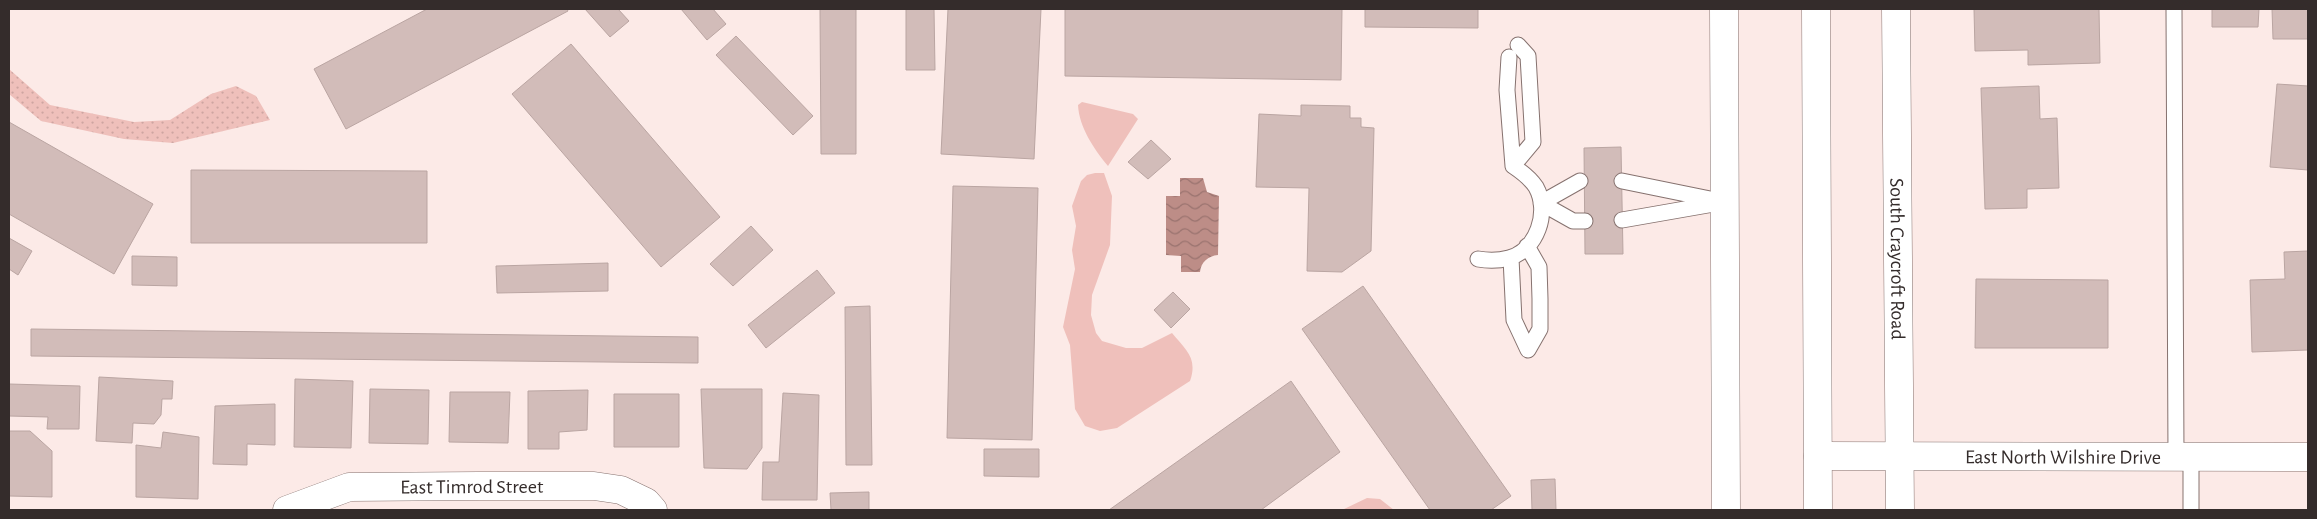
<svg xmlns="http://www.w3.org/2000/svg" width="2317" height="519" viewBox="0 0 2317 519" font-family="'Alegreya Sans',sans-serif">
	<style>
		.grass { fill: url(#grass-dots) }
		.green { fill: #efc0bb }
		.water { fill: url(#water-waves) }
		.building { fill: #d2bcb9; stroke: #baa5a2 }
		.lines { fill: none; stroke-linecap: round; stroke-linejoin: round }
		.lane-casing { stroke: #86726f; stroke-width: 17 }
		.street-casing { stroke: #86726f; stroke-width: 29 }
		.secondary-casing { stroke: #86726f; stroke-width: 29 }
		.lane { stroke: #fff; stroke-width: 15 }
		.street { stroke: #fff; stroke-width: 28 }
		.secondary { stroke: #fff; stroke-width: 28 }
		.labels { text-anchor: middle; stroke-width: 5; stroke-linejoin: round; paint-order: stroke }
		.street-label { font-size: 20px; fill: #342c2b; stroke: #fceae7 }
	</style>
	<defs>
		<pattern id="grass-dots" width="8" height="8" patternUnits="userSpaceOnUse" patternTransform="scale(1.25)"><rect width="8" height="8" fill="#efc0bb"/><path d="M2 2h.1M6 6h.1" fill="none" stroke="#cea5a1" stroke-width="1.8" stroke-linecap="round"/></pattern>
		<pattern id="water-waves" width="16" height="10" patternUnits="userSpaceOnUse" patternTransform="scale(1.25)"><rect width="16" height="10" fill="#bd8d87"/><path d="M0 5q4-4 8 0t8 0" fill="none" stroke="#9a736f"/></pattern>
	</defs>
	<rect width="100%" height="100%" fill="#fceae7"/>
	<path class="grass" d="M9 69 50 105 134 122 170 120 211 94 236 86 256 96 270 120 173 143 124 139 41 121 9 94Z"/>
	<path class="green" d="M1082 102 1133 114 1138 119 1108 166C1094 149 1079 127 1078 105Z
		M1095 173H1104L1112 196 1110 245 1092 295 1091 315 1096 333 1102 341 1126 348H1142L1172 333C1186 350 1198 358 1190 381L1117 428 1100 431 1085 426 1075 409 1070 345 1063 327 1075 269 1072 250 1076 226 1072 206 1081 181 1087 175Z
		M1367 498 1380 499 1394 510H1342Z"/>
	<path class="water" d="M1180 178H1203L1207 192 1219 196 1218 255C1208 256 1201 262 1200 272H1181V256L1166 255V196H1180Z"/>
	<path class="building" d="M427 9H567L568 11 346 129 314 69Z
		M585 9H618L629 21 610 37Z
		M681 9H713L726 24 707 40Z
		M820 9H856V154H821Z
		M906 9H934L935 70H906Z
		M948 9H1041L1034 159 941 154Z
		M1065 9H1342L1341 80 1065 76Z
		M1365 9H1478V28L1365 27Z
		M1974 9H2099L2100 63 2028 65V50L1975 51Z
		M2212 9H2259L2258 27H2212Z
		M2272 9H2308V39H2273Z
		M736 36 813 116 793 135 716 55Z
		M571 44 720 217 661 267 512 94Z
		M2277 84 2308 86V170L2270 167Z
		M2039 86 2040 119 2057 118 2059 188 2027 189V208L1985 209 1981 88Z
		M1301 105 1350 106V118H1361V127L1374 128 1371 251 1342 272 1307 271 1309 188 1256 187 1259 114 1301 116Z
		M9 122 153 204 114 274 9 214Z
		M1151 140 1171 159 1148 179 1128 162Z
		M1621 147 1623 254H1585L1584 148Z
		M191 170 427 171V243H191Z
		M953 186 1038 188 1032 440 947 438Z
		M751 226 773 250 733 286 710 264Z
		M9 238 32 251 18 275 9 269Z
		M2308 251V350L2252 352 2250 280 2285 279 2284 252Z
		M132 256 177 257V286L132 285Z
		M608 263V291L497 293 496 266Z
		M817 270 835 293 766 348 748 325Z
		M1976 279 2108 280V348H1975Z
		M1363 286 1511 496 1491 510H1430L1302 329Z
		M1173 292 1190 309 1171 328 1154 310Z
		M870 306 872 465H846L845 307Z
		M31 329 698 337V363L31 356Z
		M99 377 173 381 172 399H162L161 415 154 424 133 423 132 443 96 441Z
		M295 379 353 381 351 448 294 447Z
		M1291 381 1340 452 1261 510H1109Z
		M9 384 80 386 79 429H47L48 417 9 416Z
		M370 389 429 390 428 444 369 443Z
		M701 389H762V448L747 469 704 468Z
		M588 390 587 430 559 432V449H528V391Z
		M450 392H510L508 443 449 442Z
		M783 393 819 395 817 500H762L763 462H779Z
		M614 394H679V447H614Z
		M275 404V445L247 444V465L213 464 215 406Z
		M9 431H30L52 451V497L9 496Z
		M163 432 199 437 198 499 136 497V445L161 448Z
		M984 449H1039V477L984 476Z
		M1555 479 1556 510H1532L1531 480Z
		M869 492V510H831L830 493Z"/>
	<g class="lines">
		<defs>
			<path id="lane" d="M2174 9 2176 457
				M1509 57 1507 90 1513 166
				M1513 166 1533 142 1528 56 1518 45
				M1580 181 1541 203 1573 221H1585
				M1622 181 1725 202 1622 220
				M1511 258 1514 320 1528 350 1540 329V299L1539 267 1527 246
				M1478 259C1489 261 1498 261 1509 258 1537 250 1550 212 1536 187 1530 178 1522 172 1513 166
				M2191 457V510"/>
			<g id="street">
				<path id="s1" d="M1896 9 1900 510"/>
				<path id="s2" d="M1818 456 2308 457"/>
				<path id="s3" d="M287 510 349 487 479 486H594L621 490 646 502 653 510"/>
			</g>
			<path id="secondary" d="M1724 9 1726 510
				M1816 9 1818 510"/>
		</defs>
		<use href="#lane" class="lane-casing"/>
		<use href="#street" class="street-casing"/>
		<use href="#secondary" class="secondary-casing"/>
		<use href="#lane" class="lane"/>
		<use href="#street" class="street"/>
		<use href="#secondary" class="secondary"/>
	</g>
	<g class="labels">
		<g class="street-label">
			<text dy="7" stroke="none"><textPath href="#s1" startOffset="250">South Craycroft Road</textPath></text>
			<text dy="7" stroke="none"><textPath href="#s2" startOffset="245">East North Wilshire Drive</textPath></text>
			<text dy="7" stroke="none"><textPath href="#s3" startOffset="189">East Timrod Street</textPath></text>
		</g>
	</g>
	<rect width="2317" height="519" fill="none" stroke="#342c2b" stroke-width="20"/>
</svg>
